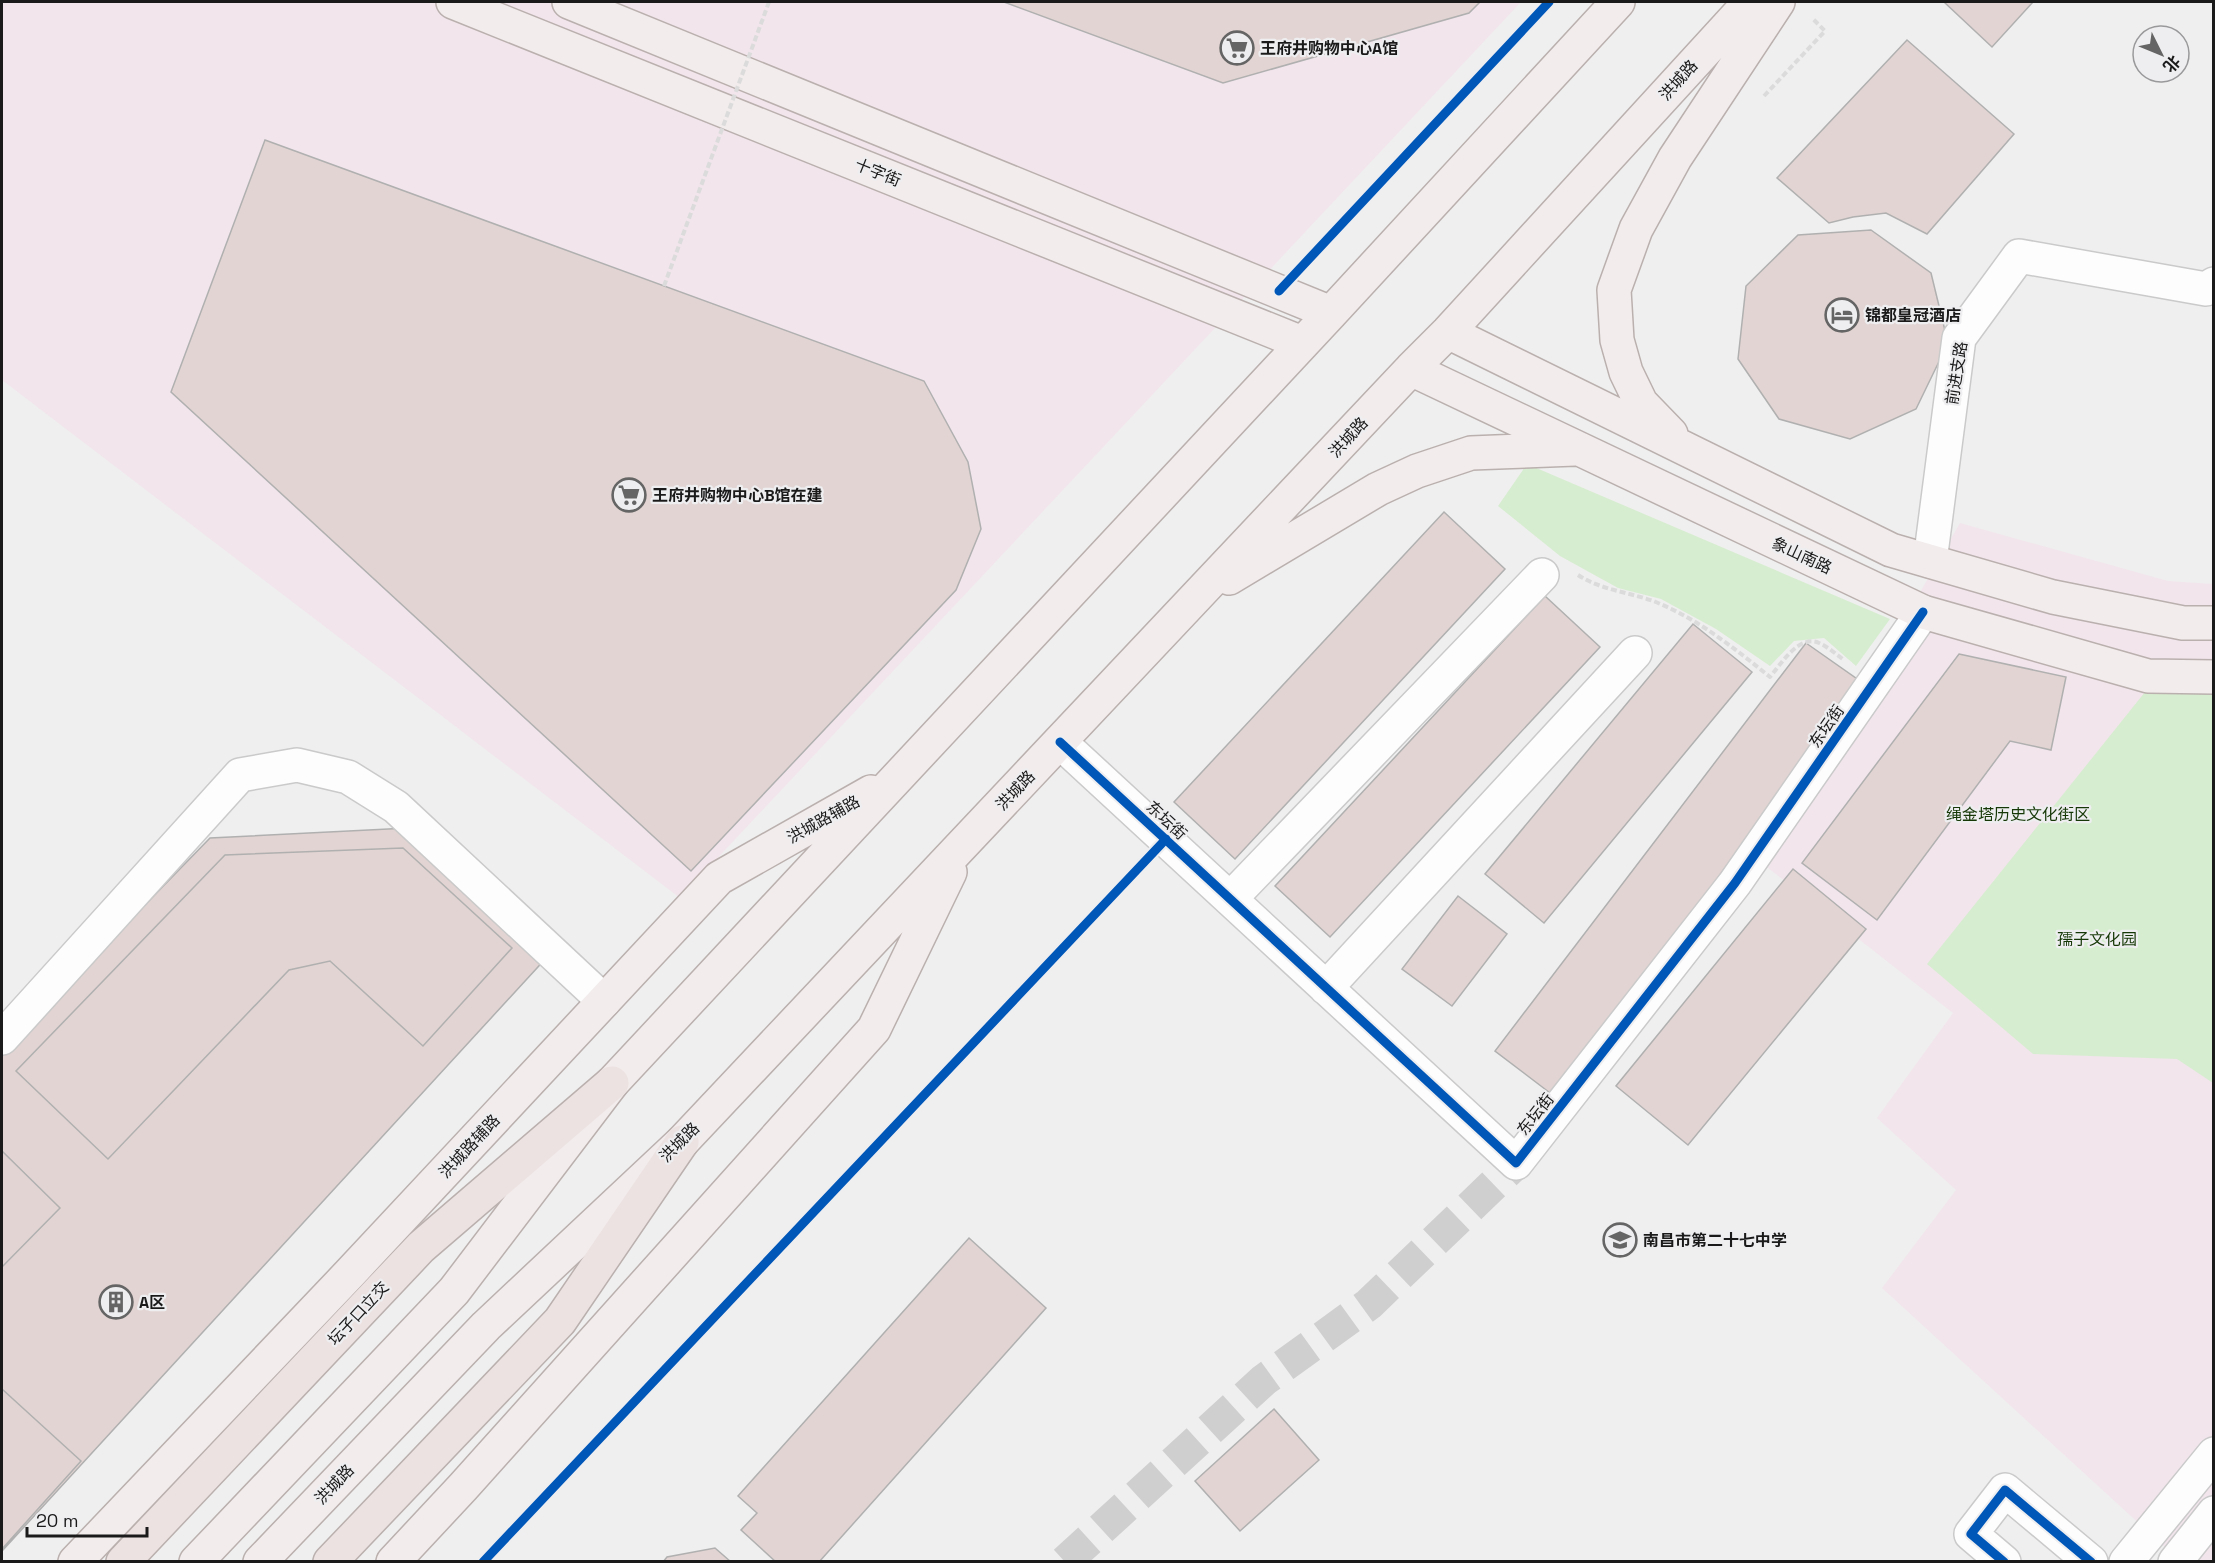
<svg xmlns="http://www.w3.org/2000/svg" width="2215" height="1563" viewBox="0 0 2215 1563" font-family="'Space Grotesk','Noto Sans SC',sans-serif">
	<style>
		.commercial { fill: #f2e5ec }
		.green { fill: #d7edd0 }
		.building { fill: #e2d4d2; stroke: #b0b0b0; stroke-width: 1.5 }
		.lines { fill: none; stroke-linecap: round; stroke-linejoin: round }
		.minor-tunnel { stroke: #cfcfcf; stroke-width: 33; stroke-dasharray: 33 16; stroke-linecap: butt }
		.minor-casing { stroke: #cacaca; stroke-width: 36 }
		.major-casing { stroke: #bab0ae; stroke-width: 36 }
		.highway-casing { stroke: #bab0ae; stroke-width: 36 }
		.path { stroke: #dbdbdb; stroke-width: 4; stroke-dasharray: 6 3; stroke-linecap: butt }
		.minor { stroke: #fdfdfd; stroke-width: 33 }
		.major { stroke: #f2ecec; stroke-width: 33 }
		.highway { stroke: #ece2e1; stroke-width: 33 }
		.path-bridge { stroke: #dbdbdb; stroke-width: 4; stroke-dasharray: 6 3; stroke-linecap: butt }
		.cycleway-casing { stroke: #eeeef0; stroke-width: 13 }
		.cycleway { stroke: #0057b8; stroke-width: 9 }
		.labels { text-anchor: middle; stroke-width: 4.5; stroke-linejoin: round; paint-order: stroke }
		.poi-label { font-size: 16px; font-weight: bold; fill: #1a1a1b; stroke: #eeeef0; text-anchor: start }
		.street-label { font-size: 16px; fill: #1a1a1b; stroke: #eeeef0 }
		.park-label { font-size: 16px; fill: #163807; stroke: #eeeef0 }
	</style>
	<rect width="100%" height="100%" fill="#efefef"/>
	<path class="commercial" d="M2 2H1521L680 898 2 380Z
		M1960 523 2168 581 2213 584V1561H2180L1882 1288 1956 1190 1877 1118 1953 1013 1763 864Z"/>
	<path class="green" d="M1527 464 1890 619 1856 666 1824 638 1794 641 1770 666 1716 629 1661 599 1618 588 1560 556 1498 506Z
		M2145 692 2213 693V1083L2177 1059 2033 1054 1927 964Z"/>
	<path class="building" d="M1004 2H1480L1469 13 1223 83Z
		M1944 2H2033L1992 47Z
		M1907 40 2014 134 1927 234 1886 213 1853 217 1829 223 1777 178Z
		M265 140 924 381 968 462 981 529 956 590 691 871 171 392Z
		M1871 230 1931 273 1948 343 1916 409 1850 439 1779 419 1738 359 1746 286 1798 235Z
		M1444 512 1505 569 1235 859 1174 802Z
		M1545 596 1600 647 1330 937 1275 886Z
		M1693 624 1752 672 1544 923 1485 874Z
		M1806 643 1860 681 1558 1099 1495 1051Z
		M1959 654 2066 677 2051 750 2010 741 1877 920 1802 863Z
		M408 828 548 956 2 1551V1052L210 838Z
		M403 848 512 948 423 1046 330 961 289 970 108 1159 16 1071 225 855Z
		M1793 869 1866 929 1688 1145 1616 1086Z
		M1458 896 1507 934 1452 1006 1402 969Z
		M2 1151 60 1208 2 1267Z
		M969 1238 1046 1308 819 1562H776L741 1530 757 1513 738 1496Z
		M2 1389 81 1461 2 1549Z
		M1274 1409 1319 1460 1240 1531 1195 1481Z
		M715 1548 731 1562H663L667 1557Z"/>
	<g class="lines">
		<path class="minor-tunnel" d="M1065 1562 1264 1380 1369 1304 1516 1163"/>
		<defs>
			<path id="minor" d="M1930 561 1959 338 2019 256 2206 289 2214 284
				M1060 742 1516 1163 1735 883 1923 612
				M1230 899 1542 575
				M1326 988 1635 653
				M2 1038 240 775 297 765 348 777 396 807 604 1001
				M2004 1562 1971 1534 2005 1490 2091 1562
				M2126 1562 2214 1454
				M2175 1562 2214 1513"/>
			<path id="major" d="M453 2 1302 343
				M569 2 1331 313
				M1448 332 1891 550 2053 597 2183 623H2214
				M1411 369 1923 612 2148 676 2214 677
				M1671 434 1641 403 1626 372 1617 340 1614 290 1636 229 1675 158 1778 2
				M1229 578 1378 489 1417 471 1471 453 1575 449
				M75 1562 351 1272 719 878 871 792
				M196 1562 454 1291 612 1083 1331 313 1618 2
				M260 1562 486 1326 682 1142 1411 369 1448 332 1750 2
				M393 1562 463 1487 874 1029 950 872"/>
			<path id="highway" d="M123 1562 421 1247 612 1083
				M330 1562 560 1321 682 1142"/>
		</defs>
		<use href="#minor" class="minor-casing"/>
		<use href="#major" class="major-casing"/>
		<use href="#highway" class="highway-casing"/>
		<path class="path" d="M1764 96 1825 31 1812 18
			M1578 575C1601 590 1628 592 1653 601 1697 618 1734 648 1770 677 1781 664 1799 634 1819 643 1828 647 1836 654 1844 660"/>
		<use href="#minor" class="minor"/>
		<use href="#major" class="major"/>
		<use href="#highway" class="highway"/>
		<path class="path-bridge" d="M664 286 769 2"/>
		<defs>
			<path id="cycleway" d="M1279 291 1549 2
				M1060 742 1516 1163 1735 883 1923 612
				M483 1562 1166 839
				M2004 1562 1971 1534 2005 1490 2091 1562"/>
		</defs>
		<use href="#cycleway" class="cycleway-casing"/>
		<use href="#cycleway" class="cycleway"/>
	</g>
	<defs>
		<symbol id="supermarket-ring" viewBox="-11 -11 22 22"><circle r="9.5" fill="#eeeef0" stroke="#656565" stroke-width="1.5"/><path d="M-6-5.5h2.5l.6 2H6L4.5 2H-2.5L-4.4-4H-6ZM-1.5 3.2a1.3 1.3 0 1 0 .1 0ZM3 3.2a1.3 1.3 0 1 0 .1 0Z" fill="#656565"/></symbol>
		<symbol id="hotel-ring" viewBox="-11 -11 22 22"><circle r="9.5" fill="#eeeef0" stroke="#656565" stroke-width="1.5"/><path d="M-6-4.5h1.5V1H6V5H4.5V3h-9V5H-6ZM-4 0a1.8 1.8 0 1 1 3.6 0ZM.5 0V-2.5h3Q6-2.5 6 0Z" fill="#656565"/></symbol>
		<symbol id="school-ring" viewBox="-11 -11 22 22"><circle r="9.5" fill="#eeeef0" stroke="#656565" stroke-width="1.5"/><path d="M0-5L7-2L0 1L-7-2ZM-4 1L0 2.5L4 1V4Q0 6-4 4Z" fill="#656565"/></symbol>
		<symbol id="building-ring" viewBox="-11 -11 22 22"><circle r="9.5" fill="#eeeef0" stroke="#656565" stroke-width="1.5"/><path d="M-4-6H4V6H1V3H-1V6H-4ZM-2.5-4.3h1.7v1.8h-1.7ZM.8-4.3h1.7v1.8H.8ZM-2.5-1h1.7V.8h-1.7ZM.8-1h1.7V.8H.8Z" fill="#656565"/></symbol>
	</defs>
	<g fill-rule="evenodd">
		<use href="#supermarket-ring" x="1218" y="29" width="38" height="38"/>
		<use href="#hotel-ring" x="1823" y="296" width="38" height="38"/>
		<use href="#supermarket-ring" x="610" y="476" width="38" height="38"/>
		<use href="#school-ring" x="1601" y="1221" width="38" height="38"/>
		<use href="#building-ring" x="97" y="1283" width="38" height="38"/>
	</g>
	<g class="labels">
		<g class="poi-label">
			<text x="1260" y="54">王府井购物中心A馆</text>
			<text x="1865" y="321">锦都皇冠酒店</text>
			<text x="652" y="501">王府井购物中心B馆在建</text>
			<text x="1643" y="1246">南昌市第二十七中学</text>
			<text x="139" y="1308">A区</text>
		</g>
		<g class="street-label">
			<text transform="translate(1678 80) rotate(-48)" y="6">洪城路</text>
			<text transform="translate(878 172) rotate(22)" y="6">十字街</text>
			<text transform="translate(1956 373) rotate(-81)" y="6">前进支路</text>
			<text transform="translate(1348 437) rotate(-47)" y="6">洪城路</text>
			<text transform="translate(1802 555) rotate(25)" y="6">象山南路</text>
			<text transform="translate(1826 726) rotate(-55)" y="6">东坛街</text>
			<text transform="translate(1015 790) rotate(-46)" y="6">洪城路</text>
			<text transform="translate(823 819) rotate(-29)" y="6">洪城路辅路</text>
			<text transform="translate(1167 820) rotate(43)" y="6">东坛街</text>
			<text transform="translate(1535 1114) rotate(-52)" y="6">东坛街</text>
			<text transform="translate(679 1142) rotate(-45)" y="6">洪城路</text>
			<text transform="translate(469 1146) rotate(-47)" y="6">洪城路辅路</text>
			<text transform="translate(358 1313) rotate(-47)" y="6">坛子口立交</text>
			<text transform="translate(334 1484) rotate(-46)" y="6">洪城路</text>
		</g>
		<g class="park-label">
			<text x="2018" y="820">绳金塔历史文化街区</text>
			<text x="2097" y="945">孺子文化园</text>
		</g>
	</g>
	<rect width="2215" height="1563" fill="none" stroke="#1a1a1b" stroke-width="6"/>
	<g transform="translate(2161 54) rotate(133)"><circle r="28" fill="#eeeef0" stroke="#99999b" stroke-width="1.5"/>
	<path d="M0-4.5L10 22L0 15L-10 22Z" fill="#656565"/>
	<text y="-9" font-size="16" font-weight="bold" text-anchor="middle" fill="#1a1a1b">北</text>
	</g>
	<path d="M27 1527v9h120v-9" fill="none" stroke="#1a1a1b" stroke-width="3"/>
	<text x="36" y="1527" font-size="18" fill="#1a1a1b" stroke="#eeeef0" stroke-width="4.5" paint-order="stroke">20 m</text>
</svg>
